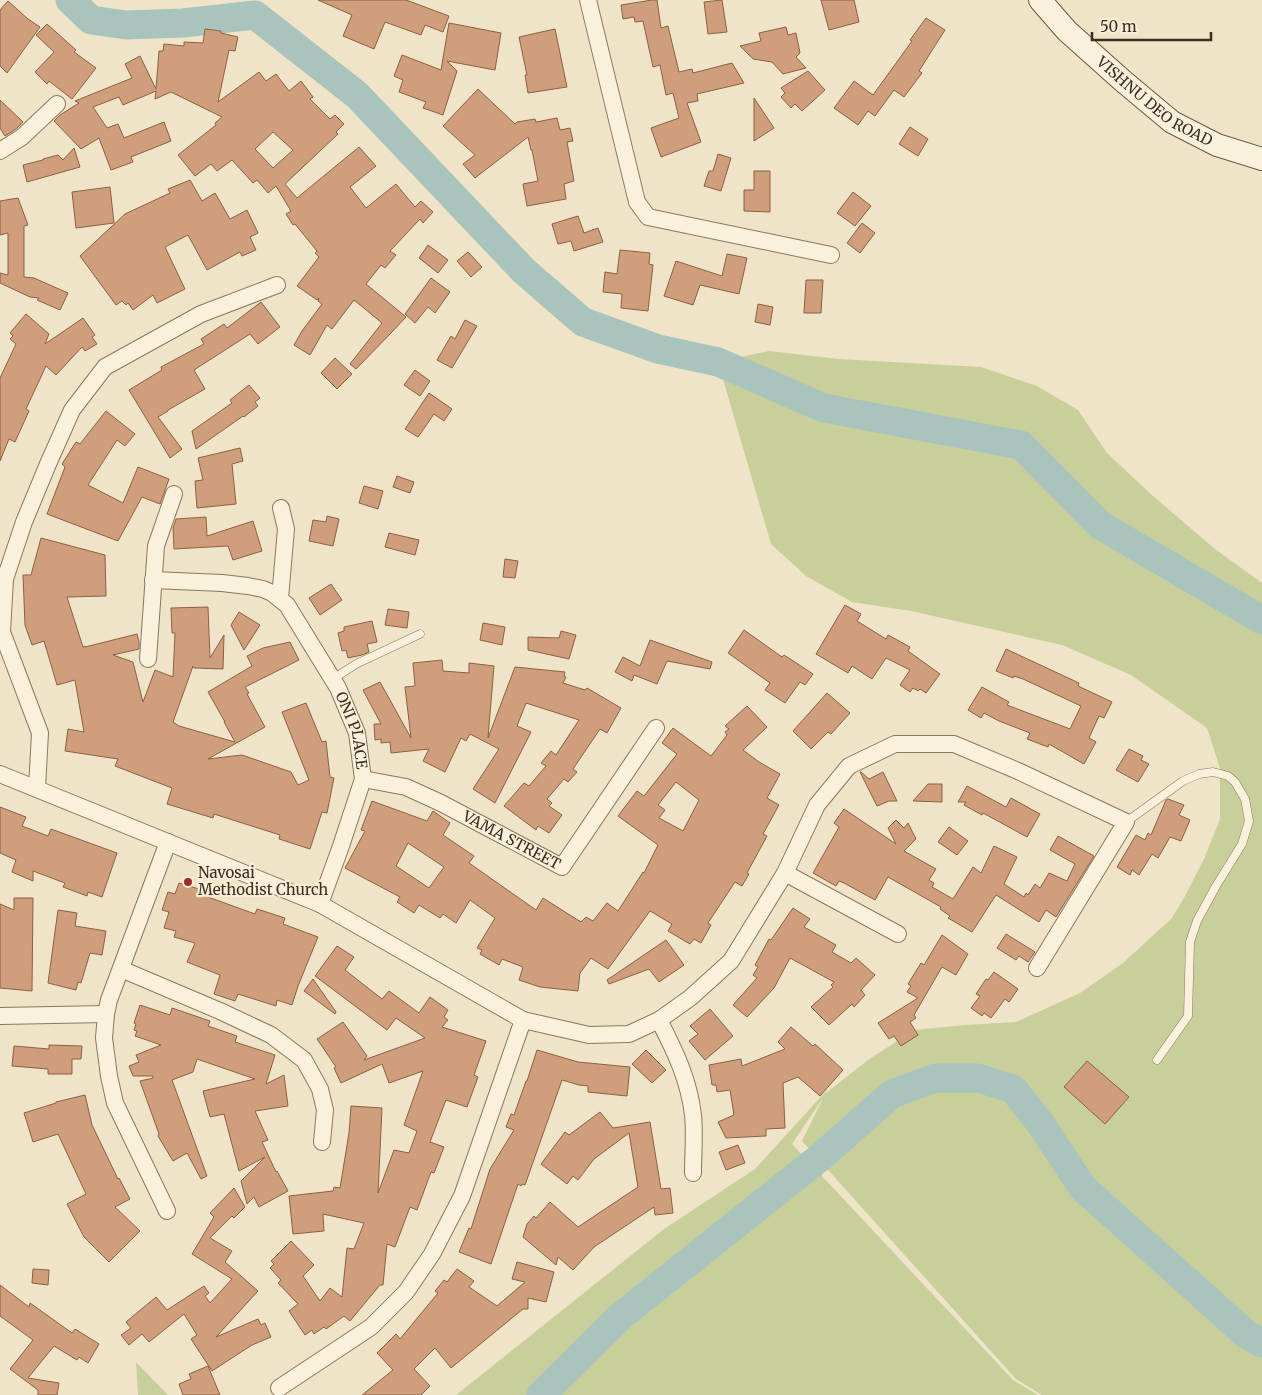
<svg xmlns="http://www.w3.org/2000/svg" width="1262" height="1395" viewBox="0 0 1262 1395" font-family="Merriweather,serif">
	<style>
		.green { fill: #c9cf9b }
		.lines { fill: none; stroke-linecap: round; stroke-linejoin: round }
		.river { stroke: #a9c4bc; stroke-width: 29 }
		.building { fill: #cf9f7d; stroke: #8d5f41; fill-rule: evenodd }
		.lane-casing { stroke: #8d765c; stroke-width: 9 }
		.street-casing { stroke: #8d765c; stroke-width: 18 }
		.secondary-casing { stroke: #6f573f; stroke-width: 24 }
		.lane { stroke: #faf1dc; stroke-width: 8 }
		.street { stroke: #faf1dc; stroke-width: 16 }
		.secondary { stroke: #faf1dc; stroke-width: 22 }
		.poi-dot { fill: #9e2a2b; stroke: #f7eed8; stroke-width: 2 }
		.labels { text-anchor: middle; stroke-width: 4.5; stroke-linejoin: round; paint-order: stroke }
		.street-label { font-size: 15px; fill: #3d2e20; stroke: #f7eed8 }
		.poi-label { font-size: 15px; fill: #3d2e20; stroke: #f7eed8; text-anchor: start }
	</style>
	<rect width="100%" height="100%" fill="#f0e4c8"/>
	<path class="green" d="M769 351 839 359 981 367 1037 386 1078 410 1107 453 1153 496 1215 549 1262 583V1395H1042L1016 1379 802 1141 823 1098 792 1144 1013 1380 1038 1395H456L664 1229 755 1169 828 1089 826 1093 868 1060 914 1030 965 1025 1016 1022 1080 993 1123 963 1172 918 1184 898 1204 859 1220 819V768L1207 728 1131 675 1062 645 911 611 852 602 806 576 771 544 718 362Z
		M136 1362 168 1395H138Z"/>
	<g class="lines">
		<path class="river" d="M70 0 91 20 126 25 183 23 255 15 357 95 524 271 583 322 658 349 718 362 824 408 1021 445 1100 525 1262 620
			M541 1395 621 1316 818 1159 892 1094 935 1078H978L1013 1089 1040 1123 1083 1188 1247 1335 1262 1343"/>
	</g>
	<path class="building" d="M318 0H406L449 16 443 32 425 25 421 35 385 22 374 49 343 36 352 15Z
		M652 0H657L661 28 668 26 679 72 692 69 693 73 732 63 744 83 697 94 698 101 687 103 701 142 661 157 651 128 679 118 673 93 666 95 660 65 653 67 643 21 635 22 634 17 623 19 621 5Z
		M722 0 727 32 708 34 704 2Z
		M821 0H854L859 22 829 30Z
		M8 1 28 19 40 27 7 73 0 66V10Z
		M926 18 945 30 919 71 922 73 904 97 894 90 875 116 868 111 858 125 834 108 854 81 873 95 912 41 910 40Z
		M449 23 501 33 495 70 447 61 457 71 443 115 423 108 426 102 399 92 403 80 394 76 402 55 441 70Z
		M47 24 76 50 74 52 96 68 72 99 49 81 47 84 35 72 54 52 36 35Z
		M786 27 788 35 796 33 800 53 796 57 806 68 783 74 772 62 753 59 740 46 761 41 759 33Z
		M205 29 221 31V33L238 37 235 51 229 50 218 102 259 72 266 81 276 74 289 91 301 81 313 97 310 99 330 119 335 115 344 124 336 132 338 134 285 184 297 198 359 147 376 166 350 187 366 208 396 184 415 207 421 201 433 212 423 223 420 219 390 251 396 255 385 268 381 265 366 284 406 317 391 333 356 369 350 364 382 323 354 300 332 329 327 325 310 355 294 345 302 331 322 304 318 301 319 298 317 300 297 286 319 257 315 253 317 251 295 224 293 225 286 214 291 211 276 186 268 193 257 180 253 183 232 160 217 171 211 164 195 176 178 155 216 125 215 123 222 117 171 92 155 99 156 91 123 105 119 97 93 107 107 128 118 124 124 138 164 122 171 141 131 157 133 162 111 170 99 138 81 149 54 121 60 115 79 103 75 101 132 78 125 64 140 56 156 89 159 51H163L164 44 184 46V42L203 43ZM273 132 293 150 273 168 255 149Z
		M555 29 567 87 528 93 525 75H527L519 37Z
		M808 71 825 90 802 111 795 104 791 108 781 97 785 93 781 88Z
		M478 89 515 124 517 122 535 119 536 122 557 118 560 130 570 128 573 141 567 142 574 181 564 184 566 199 527 206 523 184 538 181 532 150H531L528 137 475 178 463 164 475 155 443 126Z
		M754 98 774 128 754 141Z
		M0 100 23 122 16 129 5 136 0 128Z
		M910 127 928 139 918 156 899 144Z
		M74 148 80 167 27 182 23 165 43 160V159L58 155 63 160Z
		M718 154 731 158 721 191 704 186 709 171H713Z
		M754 171H770V212L744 211V190H754Z
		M190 180 202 201 215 193 230 219 247 210 258 233 250 237 256 250 242 256 240 252 207 270 188 235 165 247 185 289 157 303 153 295 133 310 128 303 126 305 122 301 116 305 80 256 125 214 170 193 168 189Z
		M110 187 114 223 76 228 72 192Z
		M853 192 871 206 855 226 837 213Z
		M18 198 28 225 24 226V277L34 278 68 293 60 310 37 300 39 298 30 297 0 283V273L8 275V233L0 235V201Z
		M578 216 584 233 598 228 603 242 574 251 571 241 558 244 552 224Z
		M862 223 875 233 860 253 847 243Z
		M428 245 448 260 438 273 419 258Z
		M620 250 650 253 649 264 653 265 648 311 621 308 622 294 603 292 605 272 617 274Z
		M468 252 482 267 471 277 457 261Z
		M727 254 747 258 739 294 700 285 693 305 664 296 676 261 722 276Z
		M431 278 450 292 435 313 428 307 415 323 405 314Z
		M806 280H823L821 313H804Z
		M261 302 280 327 258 344 250 334 194 370 205 389 168 410V411L158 417 182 449 170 458 129 390 162 370 161 367 204 344 201 339 224 324 227 328Z
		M758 304 773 307 770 325 755 322Z
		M26 314 49 334 45 344 83 318 95 335 92 337 97 344 85 351 82 347 56 375 46 366 26 409 29 411 15 442 9 439 0 461V378L16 344 10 339 13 336 10 333Z
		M465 320 477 326 452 368 437 360 451 336 455 339Z
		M335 358 352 374 337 389 321 373Z
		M415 370 430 381 420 396 404 385Z
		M249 385 260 398 255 402 258 406 244 417 243 416 196 449 192 431 232 403 230 400Z
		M429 393 452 409 444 421 434 414 418 437 405 429Z
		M106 411 135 434 125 446 117 440 88 485 123 503 138 467 169 479 160 504 142 497 118 541 47 514 65 467 62 464 76 442 80 444Z
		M240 448 243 461 232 464 236 504 197 508 195 481 203 480 198 458Z
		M397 476 414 482 410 493 393 487Z
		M364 486 383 491 378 509 359 503Z
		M327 516 339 519 333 546 309 541 313 520 326 522Z
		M206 517 207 536 253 521 262 551 233 560 228 546 174 549 173 528 176 519Z
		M389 533 419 540 415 555 385 547Z
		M41 538 105 555 106 596 67 597 83 647 85 646V647L137 634 139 642V649L113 655 133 662 143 702 155 670 173 677 175 633H172L171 608 208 607 210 658 224 635 223 669 194 668 193 666 173 722 179 726 235 742 224 722H225L208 692 252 666 247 656 263 648 290 642 299 660 245 687 249 693 247 694 265 727 208 759 242 755 291 772 298 785 309 780 282 712 306 703 322 742 326 741 330 777 334 778 327 813 322 812 310 849 279 839 280 835 214 814 213 818 167 804 172 788 115 766 118 759 65 751 68 729 84 732 75 680 57 685 44 641 32 645 25 625 23 575H31Z
		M505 559 518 561 515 578 503 577Z
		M331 584 342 600 320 615 309 598Z
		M845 605 861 614 857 621 886 639 888 635 910 647 908 651 940 674 926 693 920 689 918 691 913 688 910 692 900 685 910 670 886 658 872 679 852 666 848 673 816 654Z
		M388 609 409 612 407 628 385 625Z
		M239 612 260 625 244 650 231 625Z
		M372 621 377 642 367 644 369 652 362 655 348 658 346 650 342 651 338 633 344 631V627Z
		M483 623 505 627 502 645 480 640Z
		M744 630 782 657 784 655 813 674 805 685 800 682 785 703 765 690 770 683 728 653Z
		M561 631 576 635 569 659 528 650V637L559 638Z
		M650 640 712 662 710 669 667 661 657 684 634 675 632 681 615 672 623 657 640 666Z
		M1006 649 1079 683 1078 686 1112 702 1104 718 1099 716 1089 738 1096 742 1084 764 1049 744 1048 747 1027 739 1030 733 999 721 984 713 981 718 968 710 982 687 1009 702 1007 705 1070 729 1081 706 1023 679 1014 676 1013 678 996 671Z
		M442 660 443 671 469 673V663L494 666 488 738 515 667 565 672 564 676 566 677 563 683 585 690 587 688 621 708 607 733 600 729 573 769 577 772 568 782 564 779 547 799 552 803 549 806 562 815 549 833 538 826 536 830 504 806 524 783 529 786 546 766 541 763 551 751 556 755 579 720 526 703 517 726 531 732 495 803 473 789 499 749 470 734 466 741 461 738 445 772 423 761 429 749 391 753 390 742 381 743V739L375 740 374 724H381L363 690 380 682 411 738 405 687 415 686 413 663Z
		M827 693 850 713 831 734 828 732 811 749 793 731Z
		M747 706 767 727 743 750 759 762 780 774 767 798 779 805 763 834 767 836 747 873 749 874 742 886 735 882 708 923 711 925 701 943 694 939 690 944 668 931 672 924 650 911 608 969 591 958 580 973 578 991 540 987 519 980 523 967 502 959 499 965 480 954 482 950 477 948 495 918 470 900 456 923 443 914 440 918 419 905 414 913 397 902 400 897 345 868 365 831 361 830 372 801 427 821 433 811 450 823 443 835 474 856 469 863 536 910 543 898 581 922 586 917 593 921 607 903 618 911 643 872 644 873 658 845 618 816 637 791 644 796 677 754 662 743 673 728 711 756 727 735 725 732 729 729 725 726ZM676 782 699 800 683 831 659 818 665 810 658 805ZM408 843 444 867 429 888 396 866Z
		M1129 749 1143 756 1141 760 1149 764 1138 782 1116 770Z
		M860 772H861L869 779 883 772 897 801H889L877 806Z
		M928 784H942V802L913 801Z
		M967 786 1006 807 1011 798 1040 814 1027 837 983 813 982 815 964 805 966 802H958Z
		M1168 799 1184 805 1179 815 1190 820 1181 841 1170 837 1158 858 1152 854 1139 875 1132 870 1130 875 1117 867 1136 835 1145 840 1148 833 1151 835 1166 800Z
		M0 807 26 817 22 826 48 836 51 829 117 853 102 897 88 892 87 896 63 887 65 883 33 871V881L12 872 16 860 0 853Z
		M844 809 896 844 888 828 896 820 904 828 908 823 916 839 904 851 936 869 929 880 934 883 932 887 953 899 973 867 981 873 994 846 1017 857 1004 884 1024 897 1026 893 1028 895 1035 884 1040 888 1049 873 1067 881 1075 864 1050 850 1058 836 1094 856 1056 917 1046 910 1039 922 996 895 972 932 948 918 950 916 940 909 941 907 888 877 875 900 844 883 839 881 836 886 813 873 839 827 834 823Z
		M949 827 968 841 957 855 938 842Z
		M179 883 209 892 208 897 255 914 257 909 285 918 283 924 318 937 298 986 292 1005 277 1000 276 1006 238 994 235 1001 214 994 220 975 187 962 195 943 174 937 176 931 164 928 169 912 162 910 168 892 175 894Z
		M14 898H33L32 991 0 988V904L14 910Z
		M793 908 810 919 804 927 836 945 832 952 851 963 856 958 875 975 861 990 865 995 854 1007 852 1004 829 1025 811 1007 833 987 831 985 834 982 790 958 774 988 747 1017 733 1005 757 978 753 975 758 967 755 965 769 939 771 940Z
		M58 910 77 913 75 926 106 931 102 955 90 953 81 983 78 982 76 990 48 983Z
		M1006 934 1035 952 1028 962 1019 956 1016 960 997 948Z
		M942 935 968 954 956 975 942 967 914 1015 916 1018 910 1022 918 1035 901 1046 894 1036 889 1039 878 1023 918 998 907 992 911 986 908 984 921 963 924 965Z
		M666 940 684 965 659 982 649 969 609 984 607 980Z
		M337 946 354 957 345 970 382 999 389 991 419 1013 430 997 448 1010 444 1017 448 1020 442 1027 486 1041 474 1075 478 1077 467 1107 446 1100 430 1142 444 1147 434 1173 431 1172 417 1210 410 1207 395 1247 387 1244 383 1285H380L350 1321 344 1316 326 1329 324 1327 314 1334 312 1330 305 1335 289 1311 298 1304 278 1283 281 1280 270 1268 274 1264 271 1261 291 1241 314 1265 303 1276 320 1301 330 1288 342 1297 347 1248 354 1249 364 1223 323 1214 324 1231 293 1234 289 1196 333 1191 334 1187 340 1188 349 1133 351 1106 382 1108 378 1193 394 1150 409 1153 417 1131 404 1125 423 1071 389 1083 382 1064 341 1083 334 1068 336 1067 317 1039 343 1022 367 1056 364 1060 425 1038 396 1018 387 1030 315 976Z
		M994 972 1018 989 1009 1002 1005 999 991 1018 984 1013 982 1016 971 1008 980 996 976 994 986 979 988 980Z
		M313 979 336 1012 335 1014 304 991Z
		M140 1005 170 1015 172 1008 210 1021 208 1026 237 1036 235 1042 275 1055 266 1084 284 1075 288 1106 255 1111 268 1140 262 1142 276 1172 277 1171 288 1191 259 1207 254 1197 247 1204 241 1181 265 1157 239 1171 224 1114 210 1117 203 1091 255 1079 197 1059 193 1072 172 1080 207 1176 201 1179 187 1153 173 1161 158 1136 159 1134 140 1081 153 1078V1076H133L129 1066 139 1062 136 1055 161 1045 135 1036 137 1031 134 1030 136 1024 134 1023Z
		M710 1009 733 1036 705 1060 689 1041 698 1034 690 1026Z
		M791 1027 813 1046 815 1044 843 1070 820 1096 798 1077 783 1083 785 1128 766 1129V1136L726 1138 718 1122 734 1115 730 1090 717 1092 716 1085H712L709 1065 741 1059 742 1066 785 1049 778 1042Z
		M49 1045 82 1046 81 1059H72V1074H48V1069L12 1066 14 1046 49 1049Z
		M537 1050 578 1062 630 1067 627 1096 588 1092V1086L579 1085 562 1080 525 1185 522 1184 521 1186 518 1184 491 1264 459 1252 469 1228 471 1229 490 1169 514 1130 506 1127 511 1114 514 1115 526 1081H527Z
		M646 1050 666 1070 652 1083 632 1064Z
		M1087 1061 1129 1097 1105 1124 1064 1087Z
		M85 1095 92 1125 118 1179 119 1178 130 1199 115 1207 140 1231 109 1262 84 1237 67 1204 86 1194 58 1134 33 1142 24 1113 56 1103V1102Z
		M600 1112 613 1128 650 1122 661 1189 670 1188 673 1213 655 1215 654 1207 594 1247 573 1270 558 1257 556 1265 523 1237 527 1224 534 1216 536 1218 550 1202 578 1227 638 1187 629 1133 594 1159 578 1180 573 1176 567 1184 541 1164 565 1132 569 1135Z
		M738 1145 745 1163 726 1170 719 1152Z
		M234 1188 245 1207 234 1218 232 1216 210 1238 232 1251 225 1262 258 1291 216 1337 258 1319 261 1325 265 1323 271 1337 252 1345 212 1371 191 1339 197 1335 184 1314 149 1342 142 1334 129 1345 121 1335 131 1328 126 1322 156 1297 167 1310 204 1286 209 1293 205 1296 210 1303 232 1279 192 1254 214 1217 210 1213Z
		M517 1262 554 1272 546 1302 528 1298V1309H523L451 1368 435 1348 414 1369 430 1386 421 1395H362L393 1370 377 1353 396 1334 400 1339 438 1293 435 1291 444 1280 447 1282 457 1269 474 1281 469 1287 497 1306 525 1282 512 1279Z
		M33 1269 49 1270 48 1285 32 1283Z
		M0 1285 29 1307 30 1303 72 1333 75 1329 99 1344 88 1363 79 1357 77 1360 54 1346 28 1378 59 1383 57 1395H38V1390L10 1369 33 1340 0 1316Z
		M208 1366 220 1395H183L179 1384 191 1379 189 1374Z"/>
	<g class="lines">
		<defs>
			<path id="lane" d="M333 679 356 664 420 634
				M1126 822 1183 781 1199 774 1213 772 1228 776 1235 782 1245 799 1249 821 1242 844 1216 886 1197 921 1190 942 1188 1016 1157 1060"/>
			<g id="street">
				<path d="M588 0 637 202 648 217 831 255"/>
				<path d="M0 151 22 137 57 104"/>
				<path id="s1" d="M153 580 222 583 248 586 263 589 272 593 287 605 338 688 357 733 363 779 341 846 320 904"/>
				<path d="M280 598 286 529 281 508"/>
				<path d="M148 659 156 546 174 494"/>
				<path d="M0 774 320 904 523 1020 589 1035 629 1034 659 1020 690 998 731 961 785 873 817 805 849 766 895 744H954L1018 771 1126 822 1037 968"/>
				<path id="s2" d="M363 779 406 787 441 803 562 867 656 728"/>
				<path d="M37 788 40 733 2 632 5 579 24 522 48 464 72 410 105 367 201 314 277 285"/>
				<path d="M785 873 898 934"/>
				<path d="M121 969 220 1011 271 1035 304 1060 320 1089 325 1110 322 1142"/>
				<path d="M0 1016 106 1014"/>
				<path d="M659 1020C675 1051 689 1080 693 1115 695 1134 693 1154 693 1173"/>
				<path d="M167 1211 115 1103 109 1076 104 1038 106 1014 109 1000 168 842"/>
				<path d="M279 1388 371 1327 406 1292 432 1254 462 1196 523 1020"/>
			</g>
			<g id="secondary">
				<path id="s3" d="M1040 0 1067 31 1123 81 1172 122 1217 145 1262 159"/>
			</g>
		</defs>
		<use href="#lane" class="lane-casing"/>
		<use href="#street" class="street-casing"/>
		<use href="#secondary" class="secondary-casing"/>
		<use href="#lane" class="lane"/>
		<use href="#street" class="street"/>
		<use href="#secondary" class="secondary"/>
	</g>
	<circle class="poi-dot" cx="188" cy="882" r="5"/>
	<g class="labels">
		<g class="street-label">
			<text dy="5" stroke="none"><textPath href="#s3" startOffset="154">VISHNU DEO ROAD</textPath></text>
			<text dy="5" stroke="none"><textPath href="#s1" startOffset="282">ONI PLACE</textPath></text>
			<text dy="5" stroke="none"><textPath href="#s2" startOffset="162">VAMA STREET</textPath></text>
		</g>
		<g class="poi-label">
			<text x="198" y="878">Navosai<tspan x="198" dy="17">Methodist Church</tspan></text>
		</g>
	</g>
	<path d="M1092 32v8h119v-8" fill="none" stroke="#3d2e20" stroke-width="2.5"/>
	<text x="1100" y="32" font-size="15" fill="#3d2e20" stroke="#f7eed8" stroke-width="4" paint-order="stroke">50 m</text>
</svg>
